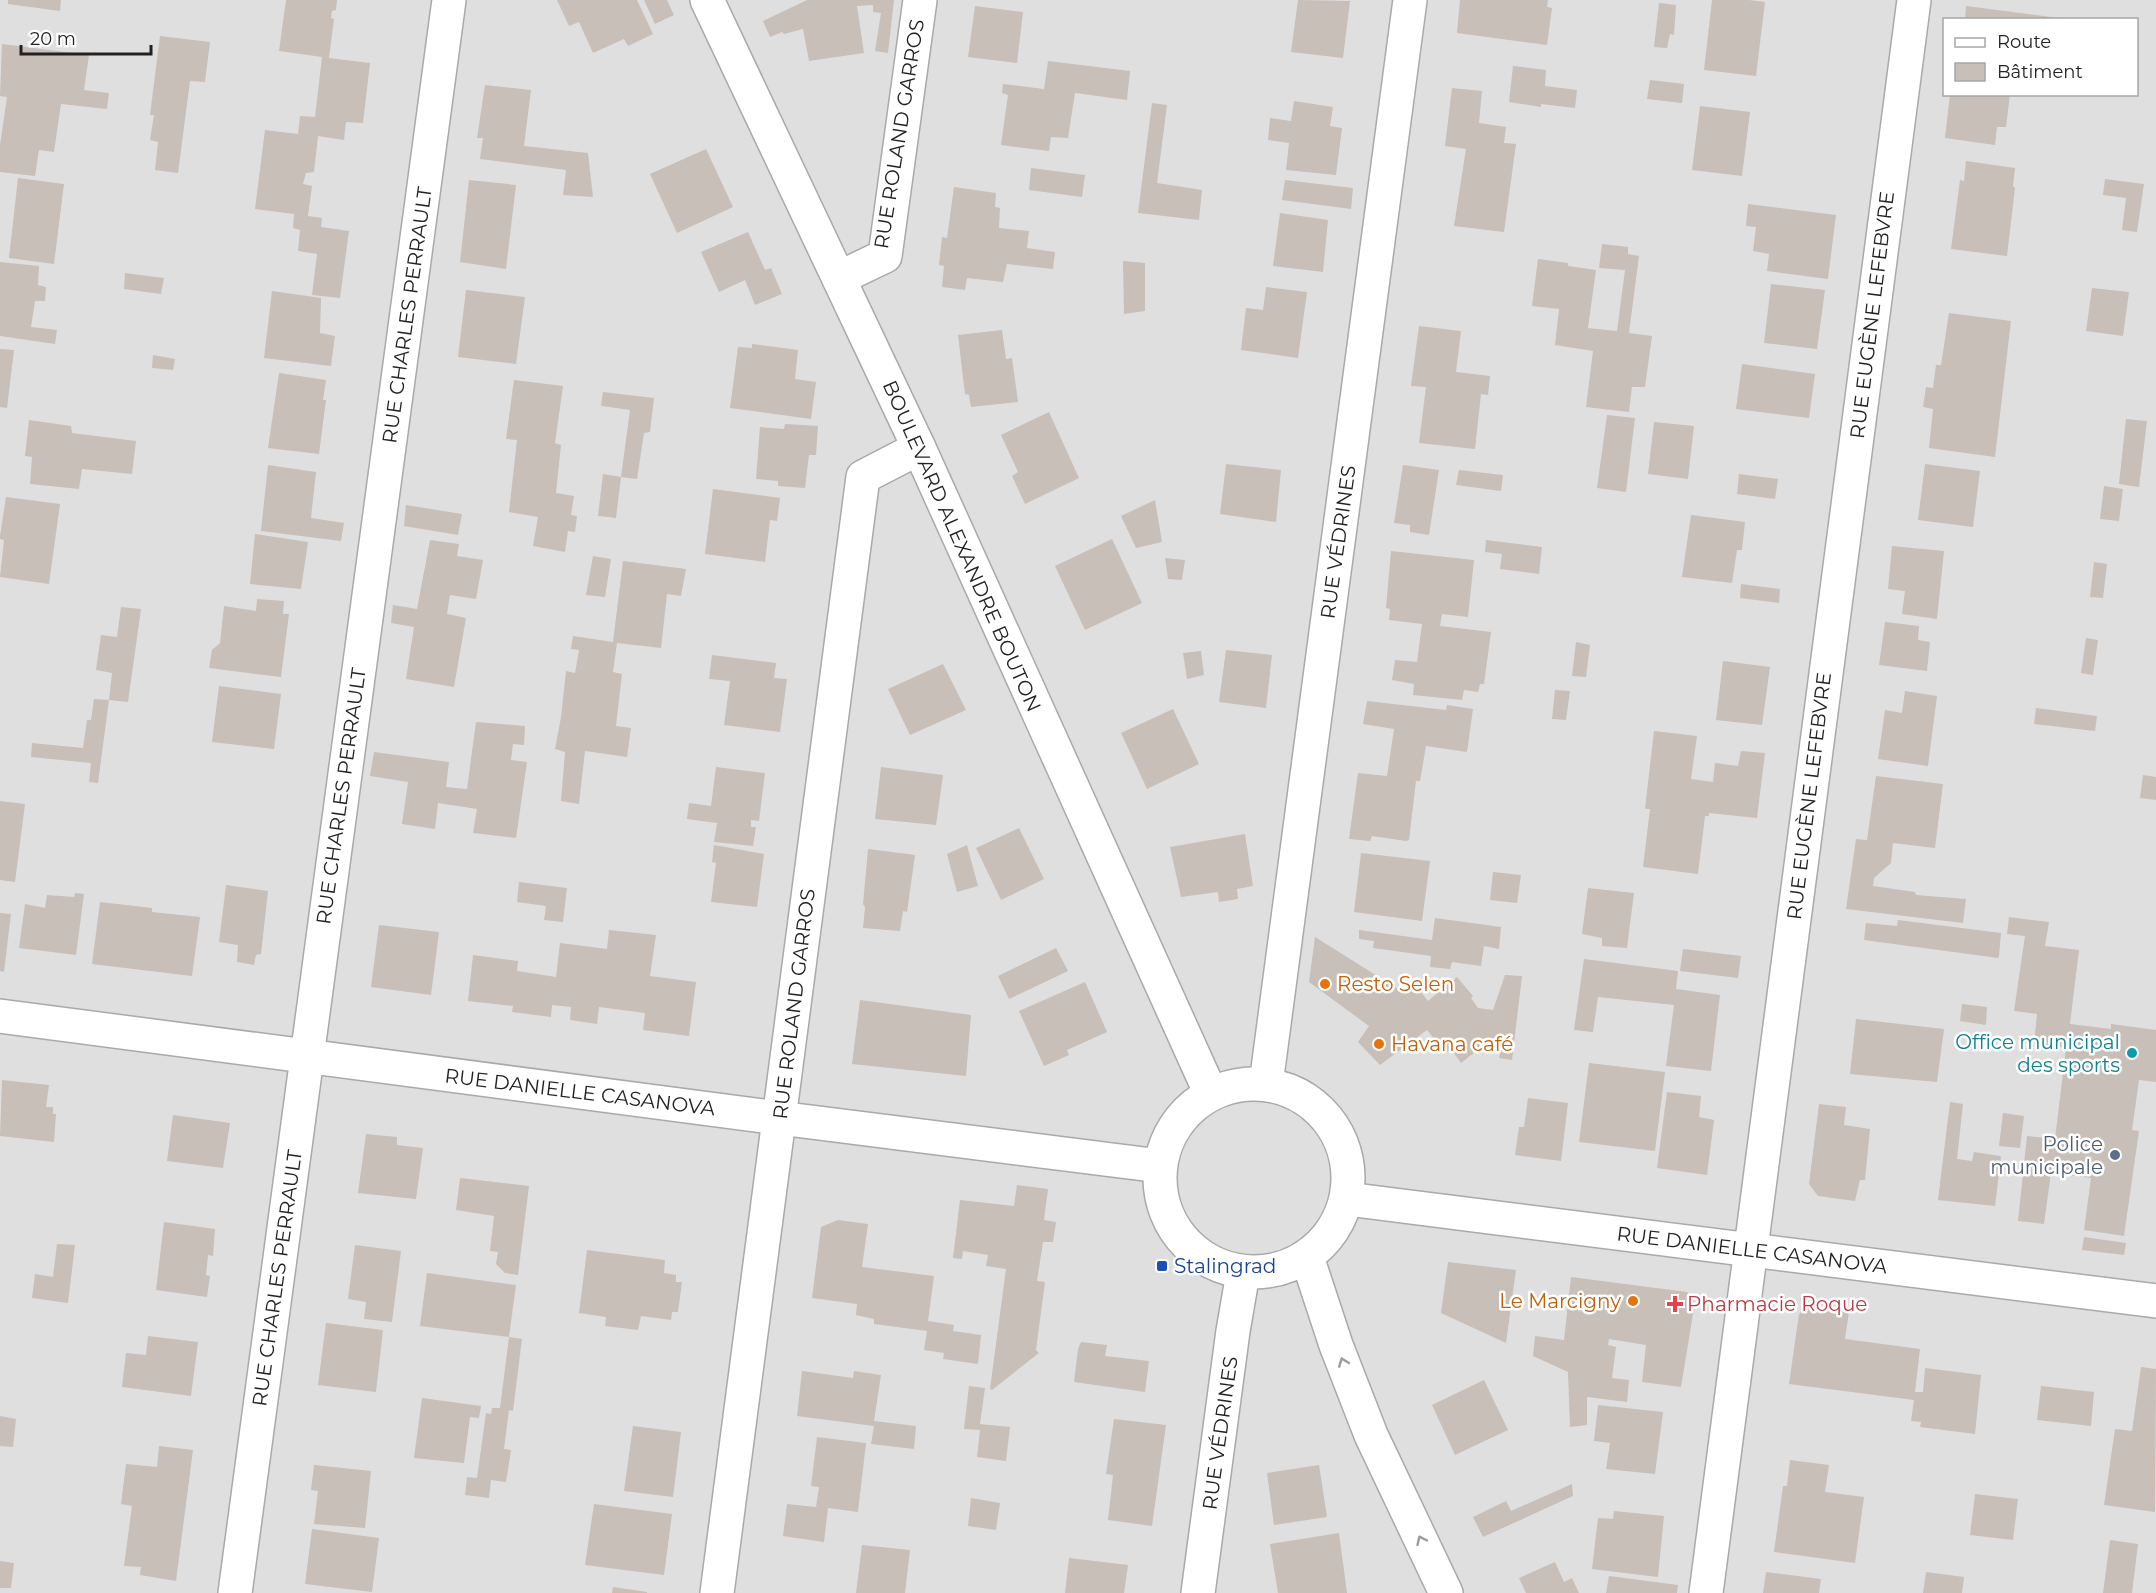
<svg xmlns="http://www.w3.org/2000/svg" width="2156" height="1593" viewBox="0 0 2156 1593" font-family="Montserrat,sans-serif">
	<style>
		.residential { fill: #e0dfdf; fill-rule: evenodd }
		.building { fill: #c7bfb8 }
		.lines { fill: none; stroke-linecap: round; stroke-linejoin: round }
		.minor-casing { stroke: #a9a9a9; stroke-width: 36 }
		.tertiary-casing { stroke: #a9a9a9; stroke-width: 36 }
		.minor { stroke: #fff; stroke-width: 33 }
		.tertiary { stroke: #fff; stroke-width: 33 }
		.oneway { stroke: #9c9c9c }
		.food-dot { fill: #e8710a; stroke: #fff; stroke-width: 2 }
		.culture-dot { fill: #0f9aa8; stroke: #fff; stroke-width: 2 }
		.service-dot { fill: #5c6f8a; stroke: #fff; stroke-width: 2 }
		.transit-dot { fill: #1a4fb4; stroke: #fff; stroke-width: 2 }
		.health-dot { fill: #e0444e; stroke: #fff; stroke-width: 2 }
		.labels { text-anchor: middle; stroke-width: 5; stroke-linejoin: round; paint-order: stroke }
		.street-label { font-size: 20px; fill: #222; stroke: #fff }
		.food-label { font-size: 20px; fill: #c56008; stroke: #fff; text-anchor: start }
		.culture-label { font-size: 20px; fill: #0d838f; stroke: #fff; text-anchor: end }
		.service-label { font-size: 20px; fill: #4e5e75; stroke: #fff; text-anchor: end }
		.transit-label { font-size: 20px; fill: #164399; stroke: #fff; text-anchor: start }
		.health-label { font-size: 20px; fill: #be3a42; stroke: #fff; text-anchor: start }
	</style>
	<rect width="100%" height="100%" fill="#f2efe9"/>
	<path class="residential" d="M0 0H2156V1593H0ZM1944 20H2136V94H1944Z"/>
	<path class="building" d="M8 0H61L60 11 8 4Z
		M286 0H337L336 10 332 11 331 18 334 19 329 58 370 63 363 123 346 122 344 140 318 136 314 172 306 173 303 184 312 186 308 216 322 218 321 227 349 231 340 298 312 295 317 254 298 251 300 230 293 228 294 214 255 209 265 130 298 134 300 116 315 117 322 57 279 51Z
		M557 0H637L653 34 628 46 624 39 593 53 579 22 569 26Z
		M644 0H667L674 15 655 24Z
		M807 0H894L888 53 875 51 881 13 873 12V5L857 6 864 53 809 61 803 29 784 34 782 32 770 37 763 21Z
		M1298 0 1350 1 1343 58 1291 52Z
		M1460 0H1548L1547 7 1552 8 1547 45 1457 33Z
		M1712 0H1749L1765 2 1756 76 1704 70Z
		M1659 3 1676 5 1674 35 1670 34 1667 48 1654 47Z
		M975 6 1023 12 1017 63 968 57Z
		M1966 6 2059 18 2058 20H1965Z
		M160 36 210 42 205 82 190 81 178 173 155 170 158 142 150 140 154 115H150Z
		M2 44 89 55 84 90 109 93 107 109 61 104 54 152 39 150 35 176 0 172V145L7 97 0 96Z
		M1048 61 1130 71 1127 100 1075 93 1068 138 1051 137 1049 151 1001 145 1008 95 1002 93 1003 84 1044 89Z
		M1513 66 1546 70 1545 86 1577 90 1575 108 1541 104V107L1509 102Z
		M1650 80 1684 84 1682 103 1647 99Z
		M485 85 531 90 524 146 588 153 593 197 563 195 566 170 480 159 483 138H477Z
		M1452 88 1482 91 1479 123 1506 127 1504 143 1516 144 1504 232 1454 226 1466 149 1445 146Z
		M1950 94H2010L2006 127H1997L1995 145 1945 138Z
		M1294 101 1333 107 1330 126 1342 128 1336 175 1286 170 1289 143 1268 140 1270 118 1291 121Z
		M1152 103 1167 105 1157 183 1202 190 1199 220 1138 213Z
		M1700 106 1750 112 1742 176 1692 170Z
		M706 149 733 207 677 233 650 174Z
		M1966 161 2015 168 2013 186 2015 188 2007 256 1951 249 1960 180 1964 181Z
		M1031 168 1085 175 1082 197 1029 190Z
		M18 178 64 184 54 264 9 258Z
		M2105 179 2144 184 2137 232 2122 230 2126 198 2103 195Z
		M469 180 516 185 506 269 460 262Z
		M1285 180 1353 188 1351 209 1282 200Z
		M954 187 996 193 995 207 1000 208 999 228 1029 231 1027 248 1055 252 1053 269 1007 264 1003 282 967 278 965 290 942 287 944 266 939 265 942 237 947 238Z
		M1748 204 1836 215 1828 279 1767 271 1769 254 1753 251 1756 227 1746 226Z
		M1280 213 1328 220 1323 272 1273 266Z
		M748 232 765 270 771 268 782 294 755 305 745 280 719 292 701 252Z
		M1602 244 1628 247V254L1639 256 1629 333 1652 336 1645 387H1632L1629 412 1586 407 1593 351 1555 345 1559 309 1532 306 1538 259 1568 263V266L1596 270 1588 328 1617 331 1625 270 1599 268Z
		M1123 261 1145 263V311L1124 314Z
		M0 262 39 266 38 285 46 287 45 301H35L31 327 57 330 55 344 0 336Z
		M125 273 164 278 161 294 124 289Z
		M1771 284 1825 290 1817 349 1764 343Z
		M1266 287 1307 292 1298 358 1241 350 1246 308 1263 310Z
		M2092 288 2129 292 2123 336 2086 331Z
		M466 290 525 297 516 364 458 357Z
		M272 291 321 298 320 333 335 336 331 366 264 358Z
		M1949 313 2011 321 1995 457 1929 448 1933 409 1923 407 1926 387 1933 388 1936 365H1941Z
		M1419 326 1461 331 1456 372 1490 376 1488 395 1481 394 1475 449 1419 443 1426 387 1411 386Z
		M1002 330 1006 359 1012 358 1018 402 971 407 969 395 965 394 958 335Z
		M752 344 798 350 795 379 816 382 811 419 730 408 738 347 752 348Z
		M0 349 14 350 7 408 0 407Z
		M153 355 175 359 173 370 152 368Z
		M1742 364 1815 374 1809 418 1736 409Z
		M279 373 326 380 323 400H326L319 454 268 448Z
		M514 380 563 386 555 443 561 445 556 493 574 496 571 515 577 516 575 532 568 531 565 552 533 546 538 517 509 512 517 440 506 439Z
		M603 392 654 398 650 432 644 433 637 479 621 477 630 410 602 406 601 405Z
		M1049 412 1079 478 1025 504 1012 476 1018 472 1001 435Z
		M1607 415 1635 418 1626 492 1597 488Z
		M2126 419 2147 421 2139 487 2119 484Z
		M29 420 71 426 72 433 136 441 132 474 82 469 79 489 30 484 32 457 25 456Z
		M1654 422 1694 426 1688 479 1648 474Z
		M785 424 818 426 816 455H809L805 488 778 486V481L756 479 760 427 784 429Z
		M1226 464 1281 470 1276 522 1220 514Z
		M1925 464 1980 471 1973 527 1918 520Z
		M268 465 316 472 311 518 344 523 341 541 261 531Z
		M1403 465 1439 470 1429 535 1410 532V525L1394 523Z
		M1459 470 1503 475 1501 491 1456 485Z
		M603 474 621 477 616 518 598 516Z
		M1739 474 1778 479 1775 499 1737 494Z
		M2104 486 2123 489 2119 521 2100 519Z
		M713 489 780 498 777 521 770 520 765 562 705 554Z
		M6 497 60 504 49 584 0 577 4 540 0 539V536Z
		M1155 500 1162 542 1136 548 1121 516Z
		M406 505 462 514 458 535 404 526Z
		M1691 515 1745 522 1742 550H1737L1732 583 1682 577Z
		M255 534 308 542 301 589 250 584Z
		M1112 539 1142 603 1085 630 1055 566Z
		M430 540 459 544 457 556 483 560 476 599 450 595 449 601 447 614 466 618 454 687 406 679 414 627 391 623 393 605 417 609Z
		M1486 540 1542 547 1539 574 1500 569 1502 554 1485 552Z
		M1892 546 1944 551 1937 619 1902 614 1905 591 1888 589Z
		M1391 551 1474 560 1468 617 1442 614 1440 626 1491 632 1484 684H1480L1478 692 1464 690 1462 700 1413 695 1414 684 1392 680 1395 660 1417 662 1422 624 1389 620 1390 609 1386 608Z
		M593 556 611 559 605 597 586 595Z
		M1165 558 1185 560 1182 580 1168 579Z
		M623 561 686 569 681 596 667 594 661 648 617 643 613 672 622 674 616 726 631 728 627 757 585 751 579 804 561 801 565 752 555 749 561 717 566 671 575 673 579 650 571 649 573 636 613 642Z
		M2094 562 2107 564 2103 598 2090 597Z
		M1741 584 1780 589 1779 603 1740 598Z
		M257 599 284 601 283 614H289L281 677 209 668 212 650 220 643 224 606 256 611Z
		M121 607 141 609 128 702 109 700 112 673 96 670 101 635 117 637Z
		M1885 622 1919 626 1918 640 1930 642 1927 671 1879 665Z
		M2086 638 2098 640 2093 675 2081 673Z
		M1576 642 1590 645 1586 677 1572 676Z
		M1226 650 1272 655 1266 708 1219 702Z
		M1201 651 1204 675 1187 679 1183 653Z
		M712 655 776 663 774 678 787 679 780 732 724 725 730 681 709 679Z
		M1723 661 1770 667 1762 725 1716 720Z
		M943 664 966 710 910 735 888 689Z
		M219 686 281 694 274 749 212 742Z
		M1555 690 1570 691 1566 720 1552 719Z
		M1905 691 1937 696 1928 766 1878 759 1885 710 1902 713Z
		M94 699 109 700 98 783 89 782 91 763 31 757 32 743 83 748 87 720H91Z
		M1367 701 1446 710 1447 705 1473 709 1467 752 1426 746 1420 781H1416L1409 840 1406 841 1372 836 1370 841 1349 839 1358 773 1387 776 1394 729 1363 724Z
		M2036 708 2097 716 2095 731 2034 724Z
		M1173 709 1199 764 1147 789 1121 733Z
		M476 722 525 726 524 745 513 744 511 760 527 762 516 838 473 833 477 809 438 803 435 829 402 824 408 782 370 776 374 752 449 762 446 787 467 789Z
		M1654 731 1697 736 1691 779 1713 782 1715 763 1738 766 1741 751 1765 753 1757 818 1709 813V816H1705L1698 874 1643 867 1650 809H1645Z
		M716 767 765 773 759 821 751 820V827H756L753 846 714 842 717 823 687 819 689 803 711 806Z
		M881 767 943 775 936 825 875 819Z
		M2143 775 2156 777V800L2140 798Z
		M1876 776 1943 784 1935 848 1893 843 1891 863 1874 878 1873 886 1915 892 1916 895 1966 899 1963 923 1846 909 1856 839 1867 840Z
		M0 801 25 804 15 882 0 880Z
		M1019 828 1044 879 1001 900 976 848Z
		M1245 834 1253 886 1237 889 1238 899 1219 902 1218 892 1181 897 1170 847Z
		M714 845 764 854 757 907 711 902 716 863 712 862Z
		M967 845 978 886 957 892 947 854Z
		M868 849 915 855 907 912 903 911 900 931 863 928 865 907 863 904Z
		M1361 853 1430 861 1422 921 1354 912Z
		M1493 872 1521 875 1517 903 1490 900Z
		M519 882 567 888 563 922 544 920 546 906 517 902Z
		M226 885 268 891 261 954 256 955 254 965 237 962 238 945 219 942Z
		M1588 888 1634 893 1627 948 1602 946V938L1582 934Z
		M75 893 84 894 76 955 19 948 25 904 45 908 47 895 74 897Z
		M100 902 152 908V912L200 917 192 976 92 964Z
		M0 913 11 914 4 972 0 971Z
		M2009 917 2049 922 2045 946 2079 950 2070 1024 2111 1029V1024L2156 1030V1082L2139 1080 2132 1130 2139 1131 2124 1236 2084 1230 2091 1178 2051 1173 2044 1224 2018 1221 2027 1136 2055 1139 2066 1048 2034 1043 2037 1014 2014 1011 2025 936 2007 934Z
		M1435 918 1501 927 1499 949 1484 946 1481 966 1452 962 1450 969 1430 967 1431 956 1373 948 1374 941 1359 939V930L1432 940Z
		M1898 920 2001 933 1999 956 1998 958 1864 940 1866 923 1897 926Z
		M379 925 439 932 431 995 371 987Z
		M609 930 656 935 650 976 696 982 689 1036 643 1030 645 1013 599 1007 597 1024 570 1020 571 1007 552 1005 551 1017 512 1012 513 1006 468 1001 473 955 518 961 517 971 556 977 560 943 607 949Z
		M1315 937 1406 994 1416 986 1428 1001 1457 977 1473 996 1471 998 1478 1008 1493 1010 1505 975 1522 976 1512 1060 1499 1058 1500 1053 1480 1048 1461 1063 1451 1049 1446 1053 1427 1030 1380 1065 1358 1042 1369 1026 1309 982Z
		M1056 948 1068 971 1009 999 998 976Z
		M1683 949 1741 956 1738 978 1680 971Z
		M1584 959 1678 971 1676 989 1720 995 1711 1071 1666 1066 1674 1005 1598 997 1593 1032 1574 1030Z
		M1085 982 1107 1032 1067 1050 1069 1055 1044 1066 1019 1011Z
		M860 1000 971 1015 966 1076 852 1064Z
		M1962 1004 1987 1007 1986 1025 1960 1021Z
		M1856 1019 1944 1029 1937 1082 1850 1074Z
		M1589 1063 1665 1072 1655 1151 1579 1142Z
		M2 1080 49 1085 46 1107H53V1114H56L54 1142 0 1136Z
		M1667 1092 1701 1096 1699 1117 1714 1120 1707 1175 1657 1168Z
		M1528 1098 1568 1103 1561 1161 1515 1155 1519 1127H1524Z
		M1950 1102 1963 1104 1957 1159 1972 1161 1974 1152 2000 1156 2001 1157 1995 1206 1938 1200Z
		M1819 1104 1846 1107 1844 1125 1870 1129 1865 1180H1860L1855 1201 1818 1196 1809 1184Z
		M2003 1113 2024 1116 2020 1148 1999 1146Z
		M173 1115 230 1123 223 1168 167 1161Z
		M366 1134 397 1137V1145L423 1148 416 1199 358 1193Z
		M460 1178 529 1186 518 1275 505 1273 496 1264 498 1252 490 1251 494 1216 456 1210Z
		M1017 1185 1048 1189 1044 1220 1056 1222 1053 1242H1043L1037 1281 1045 1282 1036 1350 1039 1353 992 1390 990 1389 1006 1269 986 1266 988 1255 963 1251 962 1259 953 1258 960 1200 1014 1206Z
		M838 1220 868 1224 862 1267 934 1276 928 1321 954 1325 953 1331 981 1335 978 1364 943 1359 944 1353 924 1350 927 1331 874 1324V1319L856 1315 857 1304 812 1298 821 1227Z
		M164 1222 215 1229 213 1256 208 1255 206 1275 210 1276 207 1297 156 1290Z
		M2084 1237 2126 1243 2124 1255 2082 1250Z
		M57 1244 75 1245 68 1303 32 1298 35 1274 53 1277Z
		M355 1245 401 1251 392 1322 364 1319 366 1302 348 1299Z
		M587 1250 665 1260 664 1273 676 1275V1282H682L678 1312H672L671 1320 641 1316 638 1330 605 1326 606 1317 579 1313Z
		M1448 1262 1516 1270 1506 1343 1441 1313Z
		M427 1273 516 1285 509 1337 420 1326Z
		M1571 1277 1687 1292 1695 1302 1681 1387 1642 1382 1646 1345 1609 1339 1608 1345 1616 1347 1612 1378 1629 1380 1627 1402 1587 1397V1425L1570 1427 1568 1372 1533 1356 1535 1336 1564 1340Z
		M1806 1308 1849 1312 1845 1339 1920 1349 1915 1392H1923L1925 1368 1981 1375 1975 1434 1920 1427 1921 1422 1911 1421 1914 1400 1789 1384 1799 1314Z
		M326 1323 383 1330 376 1392 318 1385Z
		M148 1336 198 1342 191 1396 122 1387 126 1353 146 1355Z
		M509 1337 522 1339 513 1411 509 1410 504 1449 511 1450 506 1482 491 1480 489 1498 465 1495 467 1477 477 1478 486 1413 491 1414 492 1408H500Z
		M1081 1342 1107 1345 1105 1356 1149 1361 1145 1392 1074 1382 1078 1349Z
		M2141 1367 2156 1369 2155 1512 2104 1505 2115 1429 2132 1431Z
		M802 1371 853 1378 854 1371 881 1375 874 1421 916 1426 914 1449 871 1444 874 1426 797 1416Z
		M1484 1380 1508 1430 1455 1455 1432 1405Z
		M969 1386 985 1388 980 1424 1010 1427 1006 1461 977 1457 980 1430 964 1429Z
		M2041 1386 2094 1392 2091 1426 2037 1420Z
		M422 1398 481 1406 479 1418 470 1417 464 1463 414 1458Z
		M1598 1405 1663 1412 1655 1474 1606 1469 1610 1443 1594 1441Z
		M0 1416 16 1419 13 1447 0 1446Z
		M1114 1419 1166 1425 1152 1526 1108 1520 1113 1475 1106 1474Z
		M633 1426 681 1432 673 1497 624 1491Z
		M817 1437 866 1443 858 1512 828 1508 824 1542 783 1536 787 1504 816 1507 819 1487 811 1486Z
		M159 1446 193 1450 176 1581 140 1575 141 1567 124 1566 132 1506 121 1504 126 1464 157 1467Z
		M1790 1460 1829 1465 1825 1492 1864 1497 1855 1563 1774 1552 1783 1486H1787Z
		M314 1465 371 1471 365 1528 314 1524 318 1491 311 1490Z
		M1319 1465 1327 1517 1274 1525 1267 1473Z
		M1572 1484 1573 1496 1483 1537 1473 1517 1506 1501 1511 1511Z
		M1975 1494 2018 1499 2013 1540 1970 1535Z
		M971 1498 1000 1503 996 1530 968 1526Z
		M594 1504 672 1514 664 1575 585 1565Z
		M1614 1511 1664 1516 1658 1577 1592 1569 1598 1518 1613 1519Z
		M312 1529 379 1538 372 1592 305 1584Z
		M1339 1533 1347 1593H1278L1270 1544Z
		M2110 1540 2138 1544 2132 1593H2103Z
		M862 1545 910 1550 905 1593H856Z
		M1069 1558 1128 1565 1124 1593H1065Z
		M0 1561 14 1563 11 1588H0Z
		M1555 1562 1564 1582 1572 1578 1579 1593H1526L1519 1578Z
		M1766 1572 1821 1579 1819 1593H1763Z
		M1926 1572 1964 1577 1962 1593H1923Z
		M1609 1576 1678 1585 1677 1593H1606Z
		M613 1587 647 1592V1593H612Z"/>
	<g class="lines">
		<defs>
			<path id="minor" d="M839 278 885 256 920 0
				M0 1016 779 1118 1160 1166
				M1266 1084 1410 0
				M1347 1199 2156 1301
				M235 1593 449 0
				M717 1593 863 477 919 448
				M1198 1593 1233 1331 1243 1273
				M1706 1593 1914 0"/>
			<path id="tertiary" d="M707 0 919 448 1211 1094
				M1160 1178a94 94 0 1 1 188 0a94 94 0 1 1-188 0Z
				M1307 1257 1336 1345 1371 1435 1446 1593"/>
		</defs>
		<use href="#minor" class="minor-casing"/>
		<use href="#tertiary" class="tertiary-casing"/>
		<use href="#minor" class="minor"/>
		<use href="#tertiary" class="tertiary"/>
	</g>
	<defs><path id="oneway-chevron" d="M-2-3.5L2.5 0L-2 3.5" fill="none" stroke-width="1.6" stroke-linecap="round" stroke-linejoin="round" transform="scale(1.5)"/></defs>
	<g class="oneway">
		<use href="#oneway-chevron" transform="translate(1343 1362) rotate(-111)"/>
		<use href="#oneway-chevron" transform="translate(1421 1540) rotate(-115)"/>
	</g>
	<g class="food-dot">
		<circle cx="1325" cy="984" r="6"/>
		<circle cx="1379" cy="1044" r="6"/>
		<circle cx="1633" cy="1301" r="6"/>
	</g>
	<circle class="culture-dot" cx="2132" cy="1053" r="6"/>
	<circle class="service-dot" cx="2115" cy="1155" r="6"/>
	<rect class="transit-dot" x="1156" y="1260" width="12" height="12" rx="3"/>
	<path class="health-dot" d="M1672 1295h6v6h6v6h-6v6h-6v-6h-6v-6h6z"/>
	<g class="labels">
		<g class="street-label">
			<text transform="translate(899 134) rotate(-81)" y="7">RUE ROLAND GARROS</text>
			<text transform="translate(407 315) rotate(-82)" y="7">RUE CHARLES PERRAULT</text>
			<text transform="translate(1872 315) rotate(-83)" y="7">RUE EUGÈNE LEFEBVRE</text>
			<text transform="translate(1338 542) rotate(-82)" y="7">RUE VÉDRINES</text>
			<text transform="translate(962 546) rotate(66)" y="7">BOULEVARD ALEXANDRE BOUTON</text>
			<text transform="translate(341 796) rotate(-82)" y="7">RUE CHARLES PERRAULT</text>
			<text transform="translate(1809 796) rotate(-83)" y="7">RUE EUGÈNE LEFEBVRE</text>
			<text transform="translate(794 1004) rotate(-83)" y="7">RUE ROLAND GARROS</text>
			<text transform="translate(580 1092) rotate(7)" y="7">RUE DANIELLE CASANOVA</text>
			<text transform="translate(1752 1250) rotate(7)" y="7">RUE DANIELLE CASANOVA</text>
			<text transform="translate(277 1278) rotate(-82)" y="7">RUE CHARLES PERRAULT</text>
			<text transform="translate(1220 1433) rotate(-82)" y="7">RUE VÉDRINES</text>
		</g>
		<g class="food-label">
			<text x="1337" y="991">Resto Selen</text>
			<text x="1391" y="1051">Havana café</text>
			<text x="1621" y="1308" text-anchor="end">Le Marcigny</text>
		</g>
		<g class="culture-label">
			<text x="2120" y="1049">Office municipal<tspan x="2120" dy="23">des sports</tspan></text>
		</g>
		<g class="service-label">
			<text x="2103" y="1151">Police<tspan x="2103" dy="23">municipale</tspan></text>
		</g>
		<g class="transit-label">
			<text x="1174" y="1273">Stalingrad</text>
		</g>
		<g class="health-label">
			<text x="1687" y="1311">Pharmacie Roque</text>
		</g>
	</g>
	<rect x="1943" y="18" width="195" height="78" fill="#ffffff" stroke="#a7a7a7" stroke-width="1.5"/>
	<rect x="1955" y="38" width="30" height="9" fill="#ffffff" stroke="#a7a7a7" stroke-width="1.5"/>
	<text x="1997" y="48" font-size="18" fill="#222222">Route</text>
	<rect x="1955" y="63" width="30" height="18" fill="#c7bfb8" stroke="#a7a7a7" stroke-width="1.5"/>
	<text x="1997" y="78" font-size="18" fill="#222222">Bâtiment</text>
	<path d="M21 45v9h130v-9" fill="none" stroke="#222222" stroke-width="3"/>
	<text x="30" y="45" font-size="18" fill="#222222" stroke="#ffffff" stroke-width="4.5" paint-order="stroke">20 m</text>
</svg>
